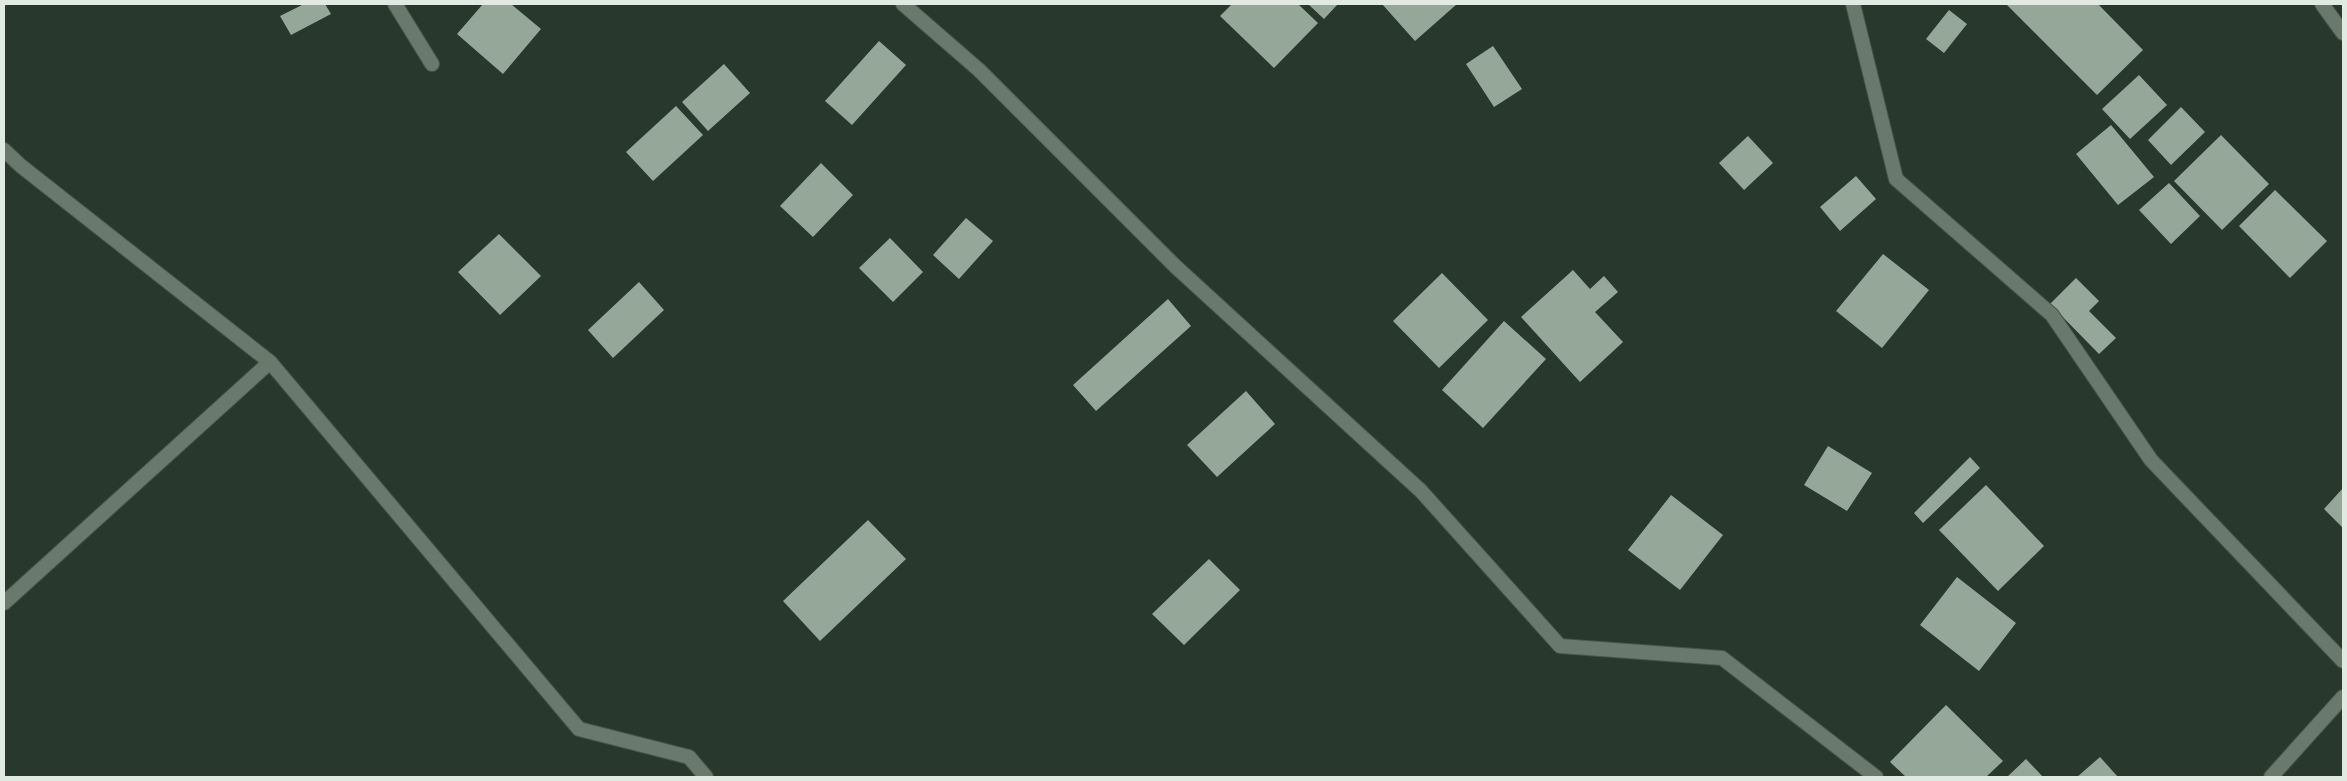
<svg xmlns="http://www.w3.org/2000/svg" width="2347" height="781" viewBox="0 0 2347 781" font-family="Arial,sans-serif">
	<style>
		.building { fill: #95a798 }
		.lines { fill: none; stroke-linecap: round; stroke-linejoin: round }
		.minor-casing { stroke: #47544a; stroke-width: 16 }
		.tertiary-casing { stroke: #47544a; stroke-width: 16 }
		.minor { stroke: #697a6c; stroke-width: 14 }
		.tertiary { stroke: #697a6c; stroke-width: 14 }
	</style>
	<rect width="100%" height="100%" fill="#29382c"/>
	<path class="building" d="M304 4H325L331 14 291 35 280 16Z
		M483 4H511L541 29 503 74 457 34Z
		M1232 4H1298L1318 23 1274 68 1220 16Z
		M1308 4H1338L1324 19Z
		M1382 4H1457L1415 41Z
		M2006 4H2098L2143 50 2097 95Z
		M1949 10 1967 24 1944 53 1926 39Z
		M879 41 906 65 852 125 825 101Z
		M1493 46 1522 89 1494 107 1466 64Z
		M724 64 750 93 708 131 682 102Z
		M2139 75 2167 105 2130 139 2102 109Z
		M676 106 703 135 653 181 626 152Z
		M2181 107 2205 132 2171 165 2148 140Z
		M2111 125 2154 177 2118 205 2076 154Z
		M2221 135 2269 184 2222 230 2174 181Z
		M1748 136 1773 163 1744 190 1719 163Z
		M821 163 853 195 813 237 780 206Z
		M1856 176 1876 199 1840 231 1820 207Z
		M2169 183 2200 216 2171 244 2139 210Z
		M2275 190 2327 241 2290 278 2239 226Z
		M966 218 993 241 959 279 933 255Z
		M499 234 541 276 500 315 458 272Z
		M890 238 923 272 893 302 859 268Z
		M1883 254 1929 290 1882 348 1836 311Z
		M1573 270 1590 289 1604 276 1618 292 1595 312 1623 342 1580 382 1521 317Z
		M1442 273 1488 320 1439 368 1393 321Z
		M2076 278 2099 301 2089 311 2116 338 2099 354 2050 304Z
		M639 282 664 310 613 358 588 330Z
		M1168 299 1191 326 1096 411 1073 385Z
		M1504 321 1546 359 1483 428 1442 390Z
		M1246 391 1275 424 1217 477 1187 445Z
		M1828 446 1872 473 1847 511 1804 485Z
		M1970 457 1980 468 1923 523 1914 513Z
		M1986 485 2044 546 1998 591 1939 530Z
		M2343 488V528L2324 509Z
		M1671 495 1723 535 1680 590 1628 550Z
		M868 520 906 559 820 641 783 601Z
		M1209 559 1240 590 1184 645 1152 614Z
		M1957 577 2016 623 1979 671 1920 625Z
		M1946 705 2003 761 1986 777H1906L1890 762Z
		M2100 757 2118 777H2077Z
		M2026 759 2043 777H2007Z"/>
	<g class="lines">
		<defs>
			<path id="minor" d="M395 4 432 64
				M903 4 979 70 1175 266 1421 491 1560 646 1722 658 1876 777
				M1853 4 1896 179 2052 315 2151 460 2343 661
				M2322 4 2343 33
				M4 150 21 166 270 362 579 729 689 757 706 777
				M4 603 270 362"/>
			<path id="tertiary" d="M2271 777 2343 697"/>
		</defs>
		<use href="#minor" class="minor-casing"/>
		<use href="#tertiary" class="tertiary-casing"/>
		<use href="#minor" class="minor"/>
		<use href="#tertiary" class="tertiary"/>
	</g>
	<rect width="2347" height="781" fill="none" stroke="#e0eae2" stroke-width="10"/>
</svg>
